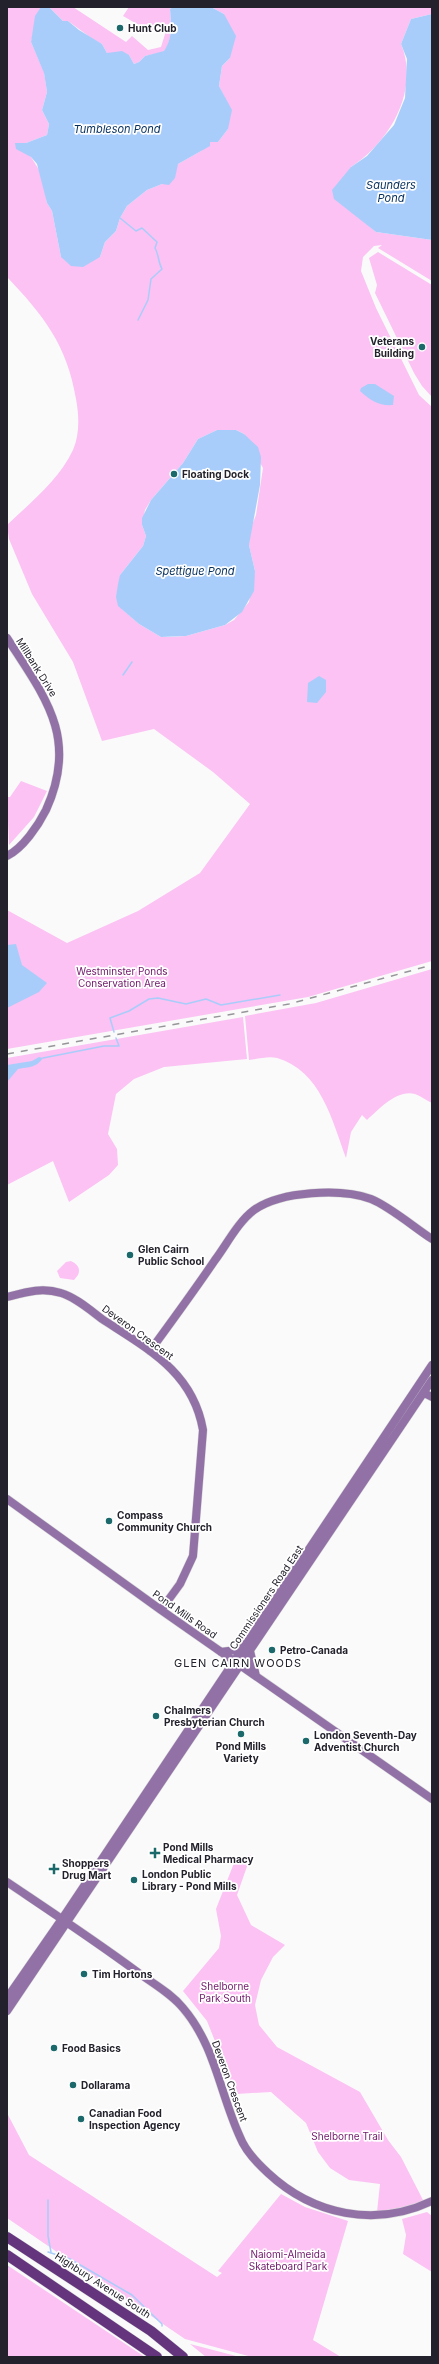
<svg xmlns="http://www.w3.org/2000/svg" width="439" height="2364" viewBox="0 0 439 2364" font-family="Inter,sans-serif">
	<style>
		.green { fill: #fbc2f3; fill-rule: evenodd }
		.water { fill: #a9cdfa }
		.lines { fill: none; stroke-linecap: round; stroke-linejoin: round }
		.stream { stroke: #a9cdfa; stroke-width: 1.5 }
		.secondary-casing { stroke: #d8d7d9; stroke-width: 9 }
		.highway-casing { stroke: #d8d7d9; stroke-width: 11 }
		.secondary { stroke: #9272a6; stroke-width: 8 }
		.highway { stroke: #64357d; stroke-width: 10 }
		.rail { stroke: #96969a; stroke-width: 1.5; stroke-dasharray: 7 7; stroke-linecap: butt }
		.poi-dot { fill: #1c696b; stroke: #fff; stroke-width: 1.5 }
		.labels { text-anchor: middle; stroke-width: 3.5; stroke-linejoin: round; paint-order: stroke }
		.poi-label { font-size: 10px; font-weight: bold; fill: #23222c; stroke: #fff; text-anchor: start }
		.street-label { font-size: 10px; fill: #23222c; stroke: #fff }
		.park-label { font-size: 10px; fill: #70176a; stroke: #fff }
		.water-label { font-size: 11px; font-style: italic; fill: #052f5d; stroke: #fff }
		.neighbourhood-label { font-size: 11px; letter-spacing: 1px; fill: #23222c; stroke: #fff }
	</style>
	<rect width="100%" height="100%" fill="#fafafa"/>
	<path class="green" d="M7 7H73L126 42 132 36 148 50 161 47 166 31 161 24 151 32 123 16 129 7H173L170 9C171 24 173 38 164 52L145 56 139 62 134 64 129 55 107 53 102 44 94 40 68 21H63L49 7 34 30 31 42 44 72 47 92 42 110 49 124 47 135 26 143H16L31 157 41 173 47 203 52 211 61 257H100L105 242 116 231 120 218 127 206 147 190 162 184 178 164 201 151 210 142H218L228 129 225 98 219 86 222 66 230 58 224 14 211 7H432V14L411 19 401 44C420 90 390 142 351 167L355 214 376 232 432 240V281L378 248 382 245 374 246 363 257 361 271 376 308 419 395 432 407V961L308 997 7 1049V910L67 943 138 911 200 873 250 804 213 772 154 729 102 741 73 662 32 594 9 539 7 525C31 502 59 480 73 450 80 434 79 415 76 399 67 345 44 316 7 277ZM217 430H236L244 434 263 468 256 515 250 530 249 545 255 571 249 602 234 620 225 625 186 636 170 637H161L139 624 122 609 120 575 143 546 146 536 142 525 145 510 151 500 183 463 198 439Z
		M378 252 432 285V397L422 386 414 373 375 293 377 285 369 258Z
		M21 781 47 791 34 817 9 845 7 797H10Z
		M432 969V1103C427 1101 421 1096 415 1094 397 1089 379 1109 367 1120L362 1115 351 1132 346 1158C332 1120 321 1071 277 1058 269 1056 257 1059 249 1060L245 1016 316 1003Z
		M243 1017 247 1059 164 1067 134 1079 116 1094 108 1134 117 1149 118 1165 109 1175 69 1202 53 1161 7 1185V1058Z
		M71 1261C77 1264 81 1268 78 1275L74 1280 60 1278 57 1271 66 1262Z
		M251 1855 237 1895 251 1925 285 1945 273 1957 261 1980 255 2005 259 2025 277 2047 360 2092 388 2140 401 2157 424 2202 404 2208 377 2212 380 2184 349 2180 330 2168 318 2152 306 2123 271 2092 236 2094 207 2021 183 1991 219 1948 221 1936 216 1909 236 1858Z
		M7 2113 29 2155 217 2277 222 2273 218 2271 281 2194 305 2207 348 2221 313 2340 341 2357H252L185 2339 7 2218Z
		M427 2212 432 2216V2272L403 2254 406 2235 402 2219Z
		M7 2265 145 2357H7Z
		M190 2344 240 2357H206Z"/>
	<path class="water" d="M41 7H49L63 21H68L79 30 102 44 107 53 122 51 129 55 134 64 139 62 145 56 164 51C173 38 171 24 170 9L173 7H211L224 14 236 36 230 58 222 66 219 86 232 110 228 129 218 142H210V146L178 164 175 178 169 185 162 184 147 190 127 206 120 218 116 231 105 242 100 257 83 267 71 266 61 257 52 211 47 203 37 164 31 157 16 149 15 143H26L47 135 49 124 42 110 47 92 44 73 31 42 35 16Z
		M432 14V240L376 232 334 199 332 190 351 167 367 156 394 125 405 98 407 59 401 44 411 19Z
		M368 384H375L394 396 393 405C379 406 371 401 360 391L361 388Z
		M217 430H236L244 434 258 447 261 457 260 485 249 545 255 571 254 591 242 612 225 625 186 636 161 637 139 624 118 606 116 597 118 584 120 575 143 546 146 536 142 525V518L151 500 183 463 198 439Z
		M319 676 326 680V692L317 703 307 702 308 683Z
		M16 944 22 965 47 983 39 992 7 1008V945Z
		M39 1057 43 1058C36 1068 29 1067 18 1069L7 1082V1065L32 1061Z"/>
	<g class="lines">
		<path class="stream" d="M120 218 136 231 142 228 157 242 155 248C159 255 158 262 162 269L151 279 148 300 138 320
			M123 675 132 662
			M114 1032 110 1018 129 1011 149 999 158 998 186 1004 206 999 221 1005 280 995
			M43 1058 104 1046H119L116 1038
			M48 2200V2236L51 2252
			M48 2252 70 2259 132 2295 162 2324V2326
			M7 2267H8"/>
		<defs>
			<path id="secondary" d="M7 638C45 697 79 738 46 810 38 826 23 848 7 856
				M7 1297C26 1292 42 1287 61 1293 75 1297 90 1310 102 1319 148 1349 193 1372 203 1430L193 1556 180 1584 161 1610
				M150 1351C172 1321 194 1291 215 1260 227 1244 238 1222 254 1210 281 1191 341 1188 371 1199 389 1206 415 1228 432 1239
				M424 1393 432 1397
				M7 1499 161 1610 432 1799
				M250 1651 256 1676
				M221 1652 236 1650 245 1645
				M7 1882C50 1911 94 1940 136 1971 152 1983 171 1993 183 2008 215 2045 220 2094 240 2137 245 2150 257 2163 268 2173 313 2215 375 2228 432 2201
				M7 1998 66 1913 432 1365
				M7 2011 432 1380"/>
			<path id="highway" d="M7 2237 151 2331 183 2357
				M7 2255 157 2357"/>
		</defs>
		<use href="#secondary" class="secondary-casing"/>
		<use href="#highway" class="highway-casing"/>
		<use href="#secondary" class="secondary"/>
		<use href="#highway" class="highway"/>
		<path class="rail" d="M7 1054 289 1004 432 965"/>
	</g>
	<g class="poi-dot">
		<circle cx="120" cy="28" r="4"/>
		<circle cx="422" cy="347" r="4"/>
		<circle cx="174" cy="474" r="4"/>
		<circle cx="130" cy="1255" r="4"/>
		<circle cx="109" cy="1521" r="4"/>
		<circle cx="272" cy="1650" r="4"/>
		<circle cx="156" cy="1716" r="4"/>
		<circle cx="241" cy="1734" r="4"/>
		<circle cx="306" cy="1741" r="4"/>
		<path d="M153 1847h4v4h4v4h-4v4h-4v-4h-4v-4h4z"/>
		<path d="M52 1863h4v4h4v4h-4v4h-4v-4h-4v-4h4z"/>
		<circle cx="134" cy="1880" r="4"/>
		<circle cx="84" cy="1974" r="4"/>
		<circle cx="54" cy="2048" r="4"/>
		<circle cx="73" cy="2085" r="4"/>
		<circle cx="81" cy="2119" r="4"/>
	</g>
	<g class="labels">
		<g class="poi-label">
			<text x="128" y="32">Hunt Club</text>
			<text x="414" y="345" text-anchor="end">Veterans<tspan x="414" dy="12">Building</tspan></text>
			<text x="182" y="478">Floating Dock</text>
			<text x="138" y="1253">Glen Cairn<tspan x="138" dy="12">Public School</tspan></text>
			<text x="117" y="1519">Compass<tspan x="117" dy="12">Community Church</tspan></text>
			<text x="280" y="1654">Petro-Canada</text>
			<text x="164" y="1714">Chalmers<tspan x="164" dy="12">Presbyterian Church</tspan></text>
			<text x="314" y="1739">London Seventh-Day<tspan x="314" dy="12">Adventist Church</tspan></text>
			<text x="241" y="1750" text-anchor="middle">Pond Mills<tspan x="241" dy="12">Variety</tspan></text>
			<text x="163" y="1851">Pond Mills<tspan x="163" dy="12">Medical Pharmacy</tspan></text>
			<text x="62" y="1867">Shoppers<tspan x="62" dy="12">Drug Mart</tspan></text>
			<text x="142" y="1878">London Public<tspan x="142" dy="12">Library - Pond Mills</tspan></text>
			<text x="92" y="1978">Tim Hortons</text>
			<text x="62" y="2052">Food Basics</text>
			<text x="81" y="2089">Dollarama</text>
			<text x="89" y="2117">Canadian Food<tspan x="89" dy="12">Inspection Agency</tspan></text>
		</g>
		<g class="street-label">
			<text transform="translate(37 667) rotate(58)" y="4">Millbank Drive</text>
			<text transform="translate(138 1332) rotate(36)" y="4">Deveron Crescent</text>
			<text transform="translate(266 1597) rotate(-56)" y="4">Commissioners Road East</text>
			<text transform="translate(185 1614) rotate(35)" y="4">Pond Mills Road</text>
			<text transform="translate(230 2081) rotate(70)" y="4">Deveron Crescent</text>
			<text transform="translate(103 2285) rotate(33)" y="4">Highbury Avenue South</text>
		</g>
		<g class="park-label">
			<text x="122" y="975">Westminster Ponds<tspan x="122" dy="12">Conservation Area</tspan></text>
			<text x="225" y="1990">Shelborne<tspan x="225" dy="12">Park South</tspan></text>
			<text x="347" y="2140">Shelborne Trail</text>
			<text x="288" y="2258">Naiomi-Almeida<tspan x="288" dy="12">Skateboard Park</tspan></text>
		</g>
		<g class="water-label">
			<text x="117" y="133">Tumbleson Pond</text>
			<text x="391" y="189">Saunders<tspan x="391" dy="13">Pond</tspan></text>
			<text x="195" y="575">Spettigue Pond</text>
		</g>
		<g class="neighbourhood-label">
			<text x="238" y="1667">GLEN CAIRN WOODS</text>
		</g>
	</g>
	<rect width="439" height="2364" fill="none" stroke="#23222c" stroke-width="16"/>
</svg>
